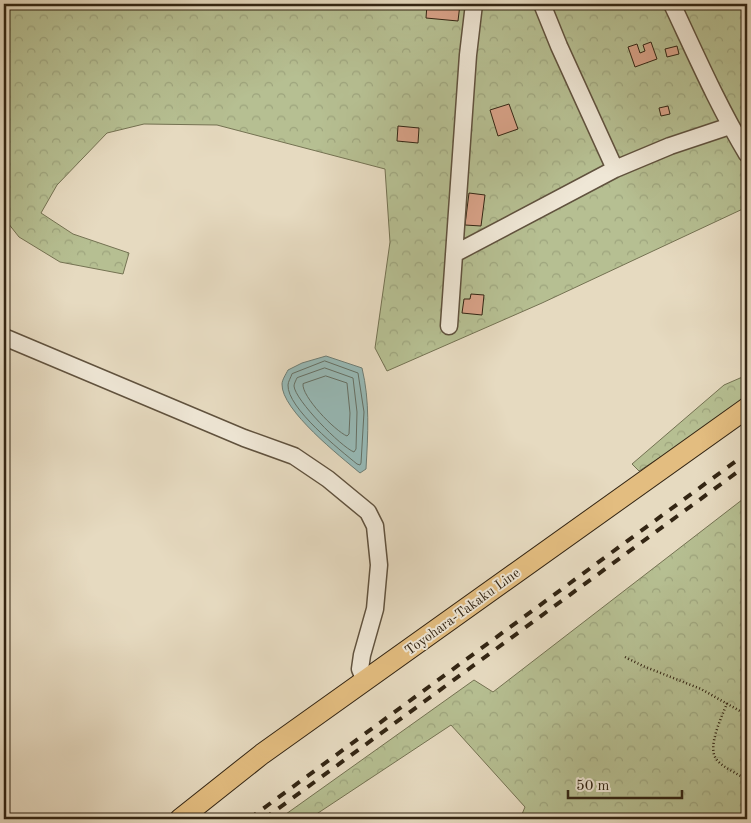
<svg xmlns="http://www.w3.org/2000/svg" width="751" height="823" viewBox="0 0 751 823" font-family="'Old Standard TT',serif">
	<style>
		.forest { fill: url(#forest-crowns); stroke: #747252 }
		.water { fill: #97bab7; stroke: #6f7e75 }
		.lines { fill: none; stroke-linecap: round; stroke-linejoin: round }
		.shore { stroke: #657065; stroke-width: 1 }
		.building { fill: #d8a288; stroke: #332513 }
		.minor-casing { stroke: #60523e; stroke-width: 19 }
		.major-casing { stroke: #332513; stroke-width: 22 }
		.path { stroke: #332513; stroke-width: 2.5; stroke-dasharray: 1 2.5; stroke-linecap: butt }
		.minor { stroke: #efe7d6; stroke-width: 16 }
		.major { stroke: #e3bd80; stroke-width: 20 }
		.rail { stroke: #332513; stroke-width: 4; stroke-dasharray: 9 9; stroke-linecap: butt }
		.labels { text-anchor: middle; stroke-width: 4; stroke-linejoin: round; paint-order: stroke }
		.street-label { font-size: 14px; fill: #332513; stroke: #efe7d6 }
	</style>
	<defs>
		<pattern id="forest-crowns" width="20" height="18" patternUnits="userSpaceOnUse" patternTransform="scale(1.25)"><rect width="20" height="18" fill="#b6bf92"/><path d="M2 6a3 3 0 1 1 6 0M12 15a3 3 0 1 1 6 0" fill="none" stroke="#9da47d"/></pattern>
	</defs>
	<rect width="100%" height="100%" fill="#e6dac0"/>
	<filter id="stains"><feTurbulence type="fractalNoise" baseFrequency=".004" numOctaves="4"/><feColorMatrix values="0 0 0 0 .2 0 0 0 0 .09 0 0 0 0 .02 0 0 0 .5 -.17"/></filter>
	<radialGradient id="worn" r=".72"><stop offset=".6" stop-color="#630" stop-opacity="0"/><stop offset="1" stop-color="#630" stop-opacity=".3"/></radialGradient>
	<path class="forest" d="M4 4H747V207L542 303 387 371 375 348 390 242 385 169 217 125 144 124 107 133 57 185 41 213 73 234 129 253 123 274 60 262 19 237 4 218Z
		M747 375V399L729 413 639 471 632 464 724 385Z
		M747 496V819H520L525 807 451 725 309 819H279L474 680 493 692Z"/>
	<path class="water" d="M326 356 362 368C370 401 368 434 366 469L360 473C341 457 281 410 282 384 282 380 286 374 288 370L302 363Z"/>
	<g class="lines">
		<path class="shore" d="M325 361 358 373 364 412 361 463 360 465 357 464C340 450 287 408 288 385 288 382 291 377 292 374Z
			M325 368 353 378 357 412 356 449 354 452C341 447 295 400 294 386 294 384 296 380 297 378Z
			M326 376 347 383 350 413 349 434 347 436C335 431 301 396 303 384Z"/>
	</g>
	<path class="building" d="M427 4H460L458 21 426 18Z
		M651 42 657 59 635 67 628 47 637 44 640 53 645 51 643 45Z
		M677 46 679 54 667 57 665 49Z
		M509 104 518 129 498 136 490 110Z
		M668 106 670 114 661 116 659 108Z
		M398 126 419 128 418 143 397 141Z
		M469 193 485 195 481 226 465 225Z
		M471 294 484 295 482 315 462 313 464 299H470Z"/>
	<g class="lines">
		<defs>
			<path id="minor" d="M542 4 559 46 615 169
				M672 4C696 55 718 106 747 154
				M454 254 615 169 670 146 730 126
				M449 326 468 55 474 4
				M4 337 244 438 294 456 328 479 368 512 375 526 379 565 375 609 362 655 360 669 365 681"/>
			<path id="major" d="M180 819 262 754 747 408"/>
		</defs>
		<use href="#minor" class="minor-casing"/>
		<use href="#major" class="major-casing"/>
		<path class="path" d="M625 657 643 666 701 689 747 715
			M727 703C722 717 706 748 717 760 722 767 740 775 747 780"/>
		<use href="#minor" class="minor"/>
		<use href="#major" class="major"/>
		<path class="rail" d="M249 819 747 453
			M264 819 747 465"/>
	</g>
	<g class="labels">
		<g class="street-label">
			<text transform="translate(462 611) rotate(-36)" y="5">Toyohara-Takaku Line</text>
		</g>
	</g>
	<rect width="751" height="823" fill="none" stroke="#e6dac0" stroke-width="20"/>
	<rect x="5" y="5" width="741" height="813" fill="none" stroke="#332513" stroke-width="2.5"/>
	<rect x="10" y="10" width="731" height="803" fill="none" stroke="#332513"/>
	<path d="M568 790v8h114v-8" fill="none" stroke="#332513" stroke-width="2.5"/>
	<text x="576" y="790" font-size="15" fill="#332513" stroke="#efe7d6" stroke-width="4" paint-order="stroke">50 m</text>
	<rect width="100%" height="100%" filter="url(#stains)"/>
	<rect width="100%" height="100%" fill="url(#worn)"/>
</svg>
